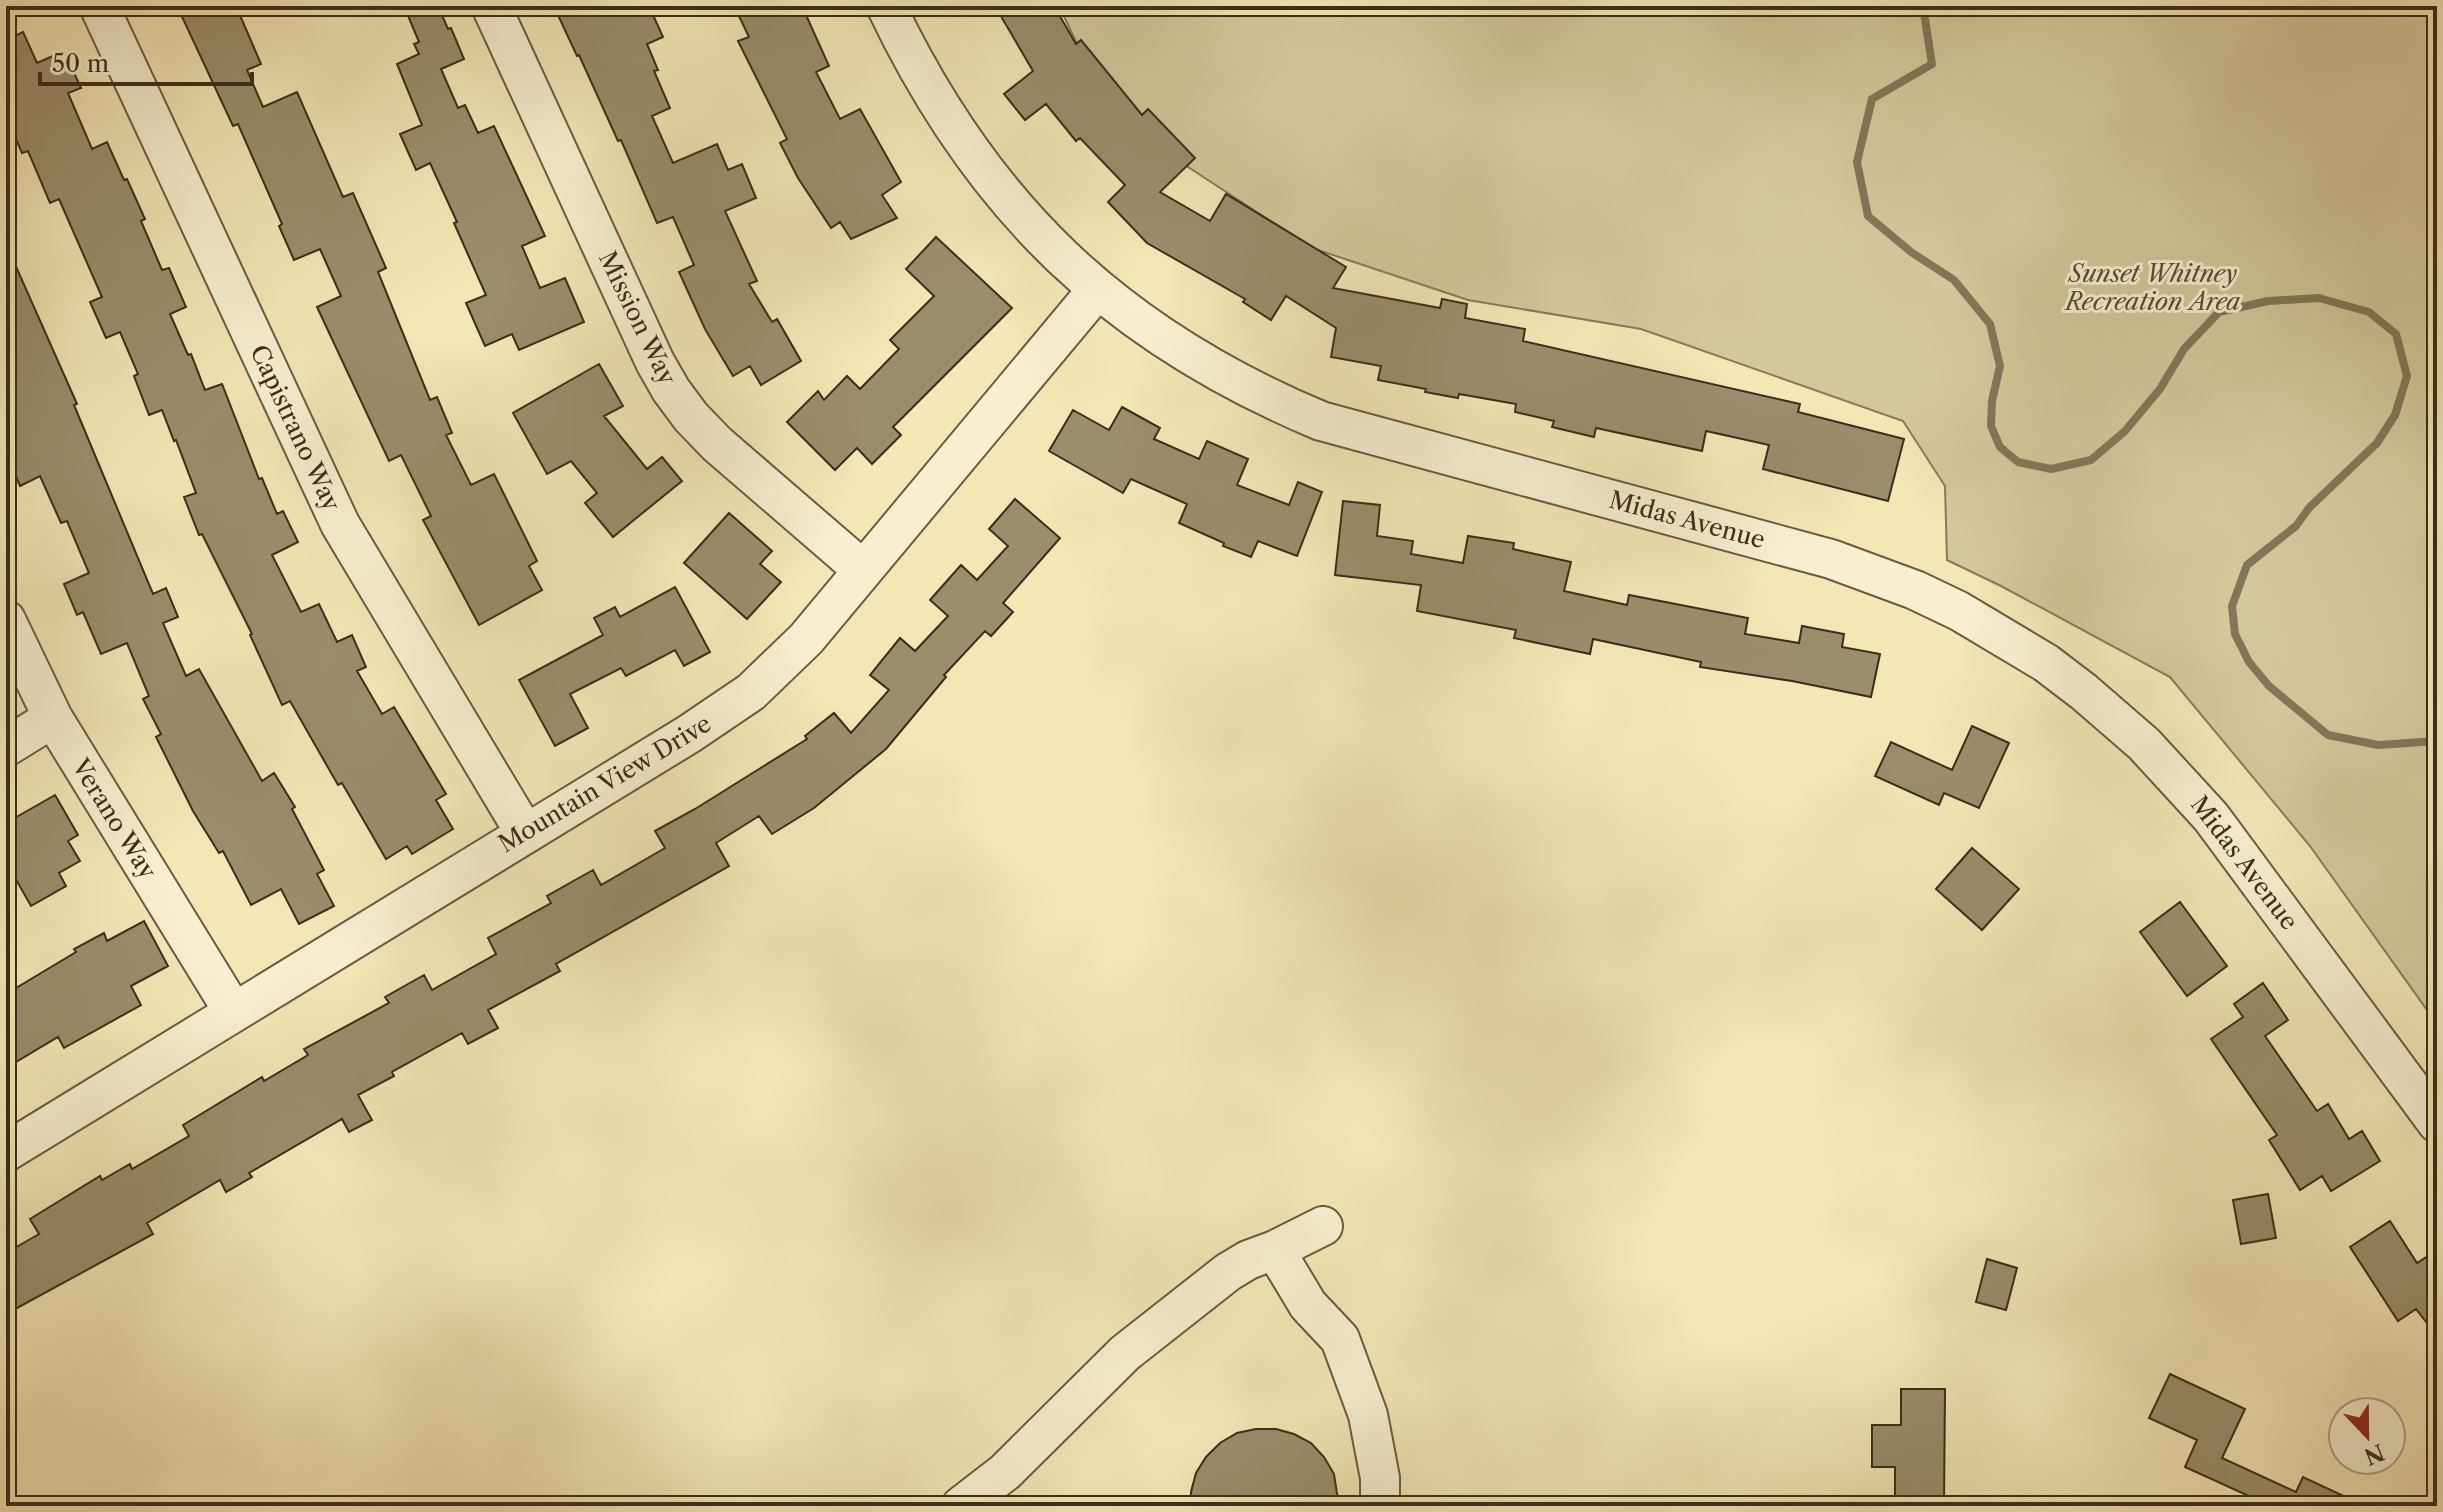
<svg xmlns="http://www.w3.org/2000/svg" width="2443" height="1512" viewBox="0 0 2443 1512" font-family="'Libre Caslon Text',serif">
	<style>
		.green { fill: #d5c79c; stroke: #887a5c; stroke-width: 2 }
		.lines { fill: none; stroke-linecap: round; stroke-linejoin: round }
		.stream { stroke: #857658; stroke-width: 8 }
		.building { fill: #9c8d6c; stroke: #3b2d1b; stroke-width: 2 }
		.minor-casing { stroke: #6a5b42; stroke-width: 42 }
		.minor { stroke: #f8efd0; stroke-width: 38 }
		.labels { text-anchor: middle; stroke-width: 6; stroke-linejoin: round; paint-order: stroke }
		.park-label { font-size: 24px; font-style: italic; fill: #5a4c35; stroke: #f8efd0 }
		.street-label { font-size: 24px; fill: #3b2d1b; stroke: #f8efd0 }
	</style>
	<rect width="100%" height="100%" fill="#f5e6b6"/>
	<filter id="stains"><feTurbulence type="fractalNoise" baseFrequency=".0025" numOctaves="4"/><feColorMatrix values="0 0 0 0 .2 0 0 0 0 .09 0 0 0 0 .02 0 0 0 .5 -.17"/></filter>
	<radialGradient id="worn" r=".72"><stop offset=".6" stop-color="#630" stop-opacity="0"/><stop offset="1" stop-color="#630" stop-opacity=".3"/></radialGradient>
	<path class="green" d="M1059 6H2437V1024L2310 846 2170 677 2001 586 1947 560 1945 486 1903 421 1641 329 1468 300 1312 248 1185 165 1079 48Z"/>
	<g class="lines">
		<path class="stream" d="M1919 6 1924 13 1932 64 1872 99 1857 162 1868 216 1911 252 1954 280 1990 324 2000 366 1992 401 1991 426 2000 447 2018 462 2051 469 2091 460 2125 431 2160 389 2184 349 2219 312 2268 301 2319 298 2369 312 2396 334 2407 376 2395 415 2377 443 2309 508 2296 526 2247 565 2232 606 2235 634 2249 662 2269 686 2328 735 2378 745 2437 741"/>
	</g>
	<path class="building" d="M177 6H236L261 64 247 70 263 107 297 92 343 197 353 193 386 268 378 272 430 400 437 397 452 433 446 435 471 485 494 474 537 561 529 566 542 590 479 625 423 520 431 516 401 455 389 461 317 307 341 296 320 249 294 260 279 226 282 224 238 124 233 126Z
		M404 6H438L448 29 451 28 464 59 441 69 458 108 465 105 478 133 494 126 545 236 522 246 540 288 565 278 584 322 519 350 512 334 485 346 466 303 486 295 454 223 457 222 430 163 416 170 400 134 422 125 397 64 419 54 414 44 419 42Z
		M573 6H649L663 37 647 44 658 70 654 71 670 108 652 116 673 163 717 144 728 170 742 164 756 198 725 211 757 281 749 284 772 322 777 319 801 361 761 385 750 366 733 376 705 329 679 272 694 265 673 217 657 223 621 140 618 141 579 55 577 56 557 13Z
		M756 6H802L829 66 816 72 840 119 860 109 901 182 882 195 897 218 851 239 840 222 831 228 798 178 780 143 787 139 738 41 749 37 738 14Z
		M995 6H1054L1076 44 1081 40 1142 115 1148 109 1195 158 1160 192 1210 221 1226 194 1346 267 1333 288 1440 308 1442 299 1467 304 1465 318 1525 329 1523 341 1800 404 1798 412 1904 439 1888 501 1763 469 1769 445 1706 431 1702 451 1596 428 1594 437 1552 427 1554 421 1515 412 1516 404 1459 394 1458 398 1425 392 1426 389 1378 380 1381 366 1331 357 1336 328 1286 296 1271 320 1243 302 1245 299 1147 243 1108 202 1125 185 1080 138 1076 141 1046 104 1025 120 1004 94 1033 71Z
		M23 32 37 63 64 51 81 88 68 93 92 149 107 142 124 180 127 179 145 219 141 221 162 270 169 268 186 307 170 314 188 355 191 354 205 390 222 384 259 479 262 478 277 514 283 511 298 542 272 555 301 612 319 604 337 642 352 635 366 667 357 671 382 714 394 707 446 794 436 800 453 829 412 854 407 846 386 859 342 783 338 785 290 701 282 705 250 635 252 634 202 534 199 535 184 497 196 493 176 440 174 441 162 410 149 415 134 376 138 374 120 332 106 338 90 302 102 297 59 199 50 203 28 151 22 153 6 116V40Z
		M936 237 1012 308 893 427 901 435 872 464 857 448 835 470 787 422 818 391 824 400 847 376 860 389 899 349 890 340 934 296 906 269Z
		M6 244 77 404 74 405 153 594 166 588 178 617 163 623 186 676 199 669 262 781 274 773 295 807 292 809 324 870 317 874 334 906 299 924 281 889 251 905 223 851 219 853 193 811 156 737 161 734 143 699 149 696 127 643 101 654 83 612 77 615 64 584 89 573 67 521 61 523 40 476 20 486 6 452Z
		M599 364 623 406 604 416 647 469 662 457 682 481 613 537 585 503 597 493 571 461 547 474 513 413Z
		M1122 407 1160 428 1154 439 1199 459 1207 441 1248 459 1237 485 1289 505 1298 482 1322 492 1297 556 1258 541 1251 557 1223 546 1224 543 1179 523 1187 504 1131 479 1123 493 1049 451 1073 410 1109 430Z
		M1015 499 1060 538 1003 603 1013 612 991 636 985 631 944 675 946 677 886 749 814 808 772 834 759 816 716 843 729 866 556 964 560 971 488 1010 498 1028 468 1044 462 1033 392 1072 394 1076 358 1095 372 1120 349 1132 342 1119 249 1173 252 1177 226 1192 220 1180 147 1223 153 1234 6 1314V1253L39 1234 30 1219 100 1176 102 1180 130 1164 132 1169 189 1136 183 1125 262 1077 264 1081 308 1055 304 1049 389 1003 385 997 424 975 432 990 496 954 488 938 551 903 547 896 593 870 601 885 665 848 655 831 695 809 807 739 805 736 834 713 851 733 889 690 870 675 900 638 915 651 948 616 930 600 961 565 977 580 1008 546 989 529Z
		M1343 501 1380 505 1377 536 1413 541 1411 554 1463 563 1468 536 1514 543 1513 549 1571 562 1564 591 1627 605 1629 595 1748 618 1745 634 1799 643 1802 626 1844 634 1842 647 1880 654 1871 697 1792 681 1700 667 1701 662 1593 639 1590 654 1514 638 1516 630 1417 611 1421 585 1335 575Z
		M729 513 772 551 760 564 781 582 747 619 684 563Z
		M675 587 710 652 684 666 675 650 626 676 621 668 570 694 588 728 555 746 519 680 603 635 594 618 615 607 620 617Z
		M1972 726 2009 743 1979 808 1944 793 1939 805 1875 776 1891 742 1952 770Z
		M55 795 78 835 68 841 80 861 59 873 66 886 31 906 6 862V823Z
		M1972 848 2019 889 1982 930 1936 889Z
		M2180 902 2227 966 2187 996 2140 932Z
		M144 921 168 966 131 986 141 1005 64 1048 58 1037 6 1068V994L76 952 74 949 104 933 107 941Z
		M2263 983 2288 1020 2265 1036 2317 1111 2328 1104 2349 1139 2362 1131 2380 1161 2331 1191 2322 1176 2300 1190 2269 1140 2277 1135 2211 1039 2243 1017 2234 1004Z
		M2268 1194 2276 1238 2241 1244 2233 1200Z
		M2390 1221 2417 1263 2437 1250V1336L2416 1309 2398 1321 2350 1247Z
		M1987 1259 2017 1268 2006 1310 1976 1302Z
		M2170 1374 2245 1409 2222 1458 2296 1492 2303 1477 2365 1506H2244L2249 1496 2185 1467 2197 1440 2149 1418Z
		M1901 1389H1945L1944 1506H1895V1467H1872V1425H1901Z
		M1256 1429H1276L1294 1434 1311 1443 1324 1457 1334 1474 1339 1506H1191V1492L1196 1473 1206 1457 1220 1443 1237 1433Z"/>
	<g class="lines">
		<defs>
			<path id="minor" d="M99 6 340 524 525 833
				M491 6 655 362 671 390 691 417 717 444 863 570
				M886 6C982 208 1115 335 1321 421L1831 559 1915 590 1959 611 2046 663 2084 692 2144 744 2211 817 2437 1123
				M6 620 53 718 233 1011
				M6 747 53 718
				M6 1152 689 734 751 692 806 639 1097 290
				M1275 1250 1308 1305 1340 1339 1368 1415 1380 1478V1506
				M961 1506 1005 1472 1125 1353 1228 1272 1248 1260 1275 1250 1323 1226"/>
		</defs>
		<use href="#minor" class="minor-casing"/>
		<use href="#minor" class="minor"/>
	</g>
	<g class="labels">
		<g class="park-label">
			<text x="2153" y="282">Sunset Whitney<tspan x="2153" dy="28">Recreation Area</tspan></text>
		</g>
		<g class="street-label">
			<text transform="translate(637 318) rotate(64)" y="8">Mission Way</text>
			<text transform="translate(295 428) rotate(65)" y="8">Capistrano Way</text>
			<text transform="translate(1687 520) rotate(15)" y="8">Midas Avenue</text>
			<text transform="translate(605 784) rotate(-31)" y="8">Mountain View Drive</text>
			<text transform="translate(114 819) rotate(58)" y="8">Verano Way</text>
			<text transform="translate(2244 863) rotate(53)" y="8">Midas Avenue</text>
		</g>
	</g>
	<rect width="2443" height="1512" fill="none" stroke="#f5e6b6" stroke-width="32"/>
	<rect x="8" y="8" width="2427" height="1496" fill="none" stroke="#3b2d1b" stroke-width="4"/>
	<rect x="16" y="16" width="2411" height="1480" fill="none" stroke="#3b2d1b" stroke-width="2"/>
	<g transform="translate(2367 1436) rotate(158)"><circle r="38" fill="#f8efd0" stroke="#aca188" stroke-width="2"/>
	<path d="M0-6L14 30L0 20L-14 30Z" fill="#8f2418"/>
	<text y="-12" font-size="22" font-weight="bold" text-anchor="middle" fill="#3b2d1b">N</text>
	</g>
	<path d="M40 72v12h212v-12" fill="none" stroke="#3b2d1b" stroke-width="4"/>
	<text x="52" y="72" font-size="24" fill="#3b2d1b" stroke="#f8efd0" stroke-width="6" paint-order="stroke">50 m</text>
	<rect width="100%" height="100%" filter="url(#stains)"/>
	<rect width="100%" height="100%" fill="url(#worn)"/>
</svg>
